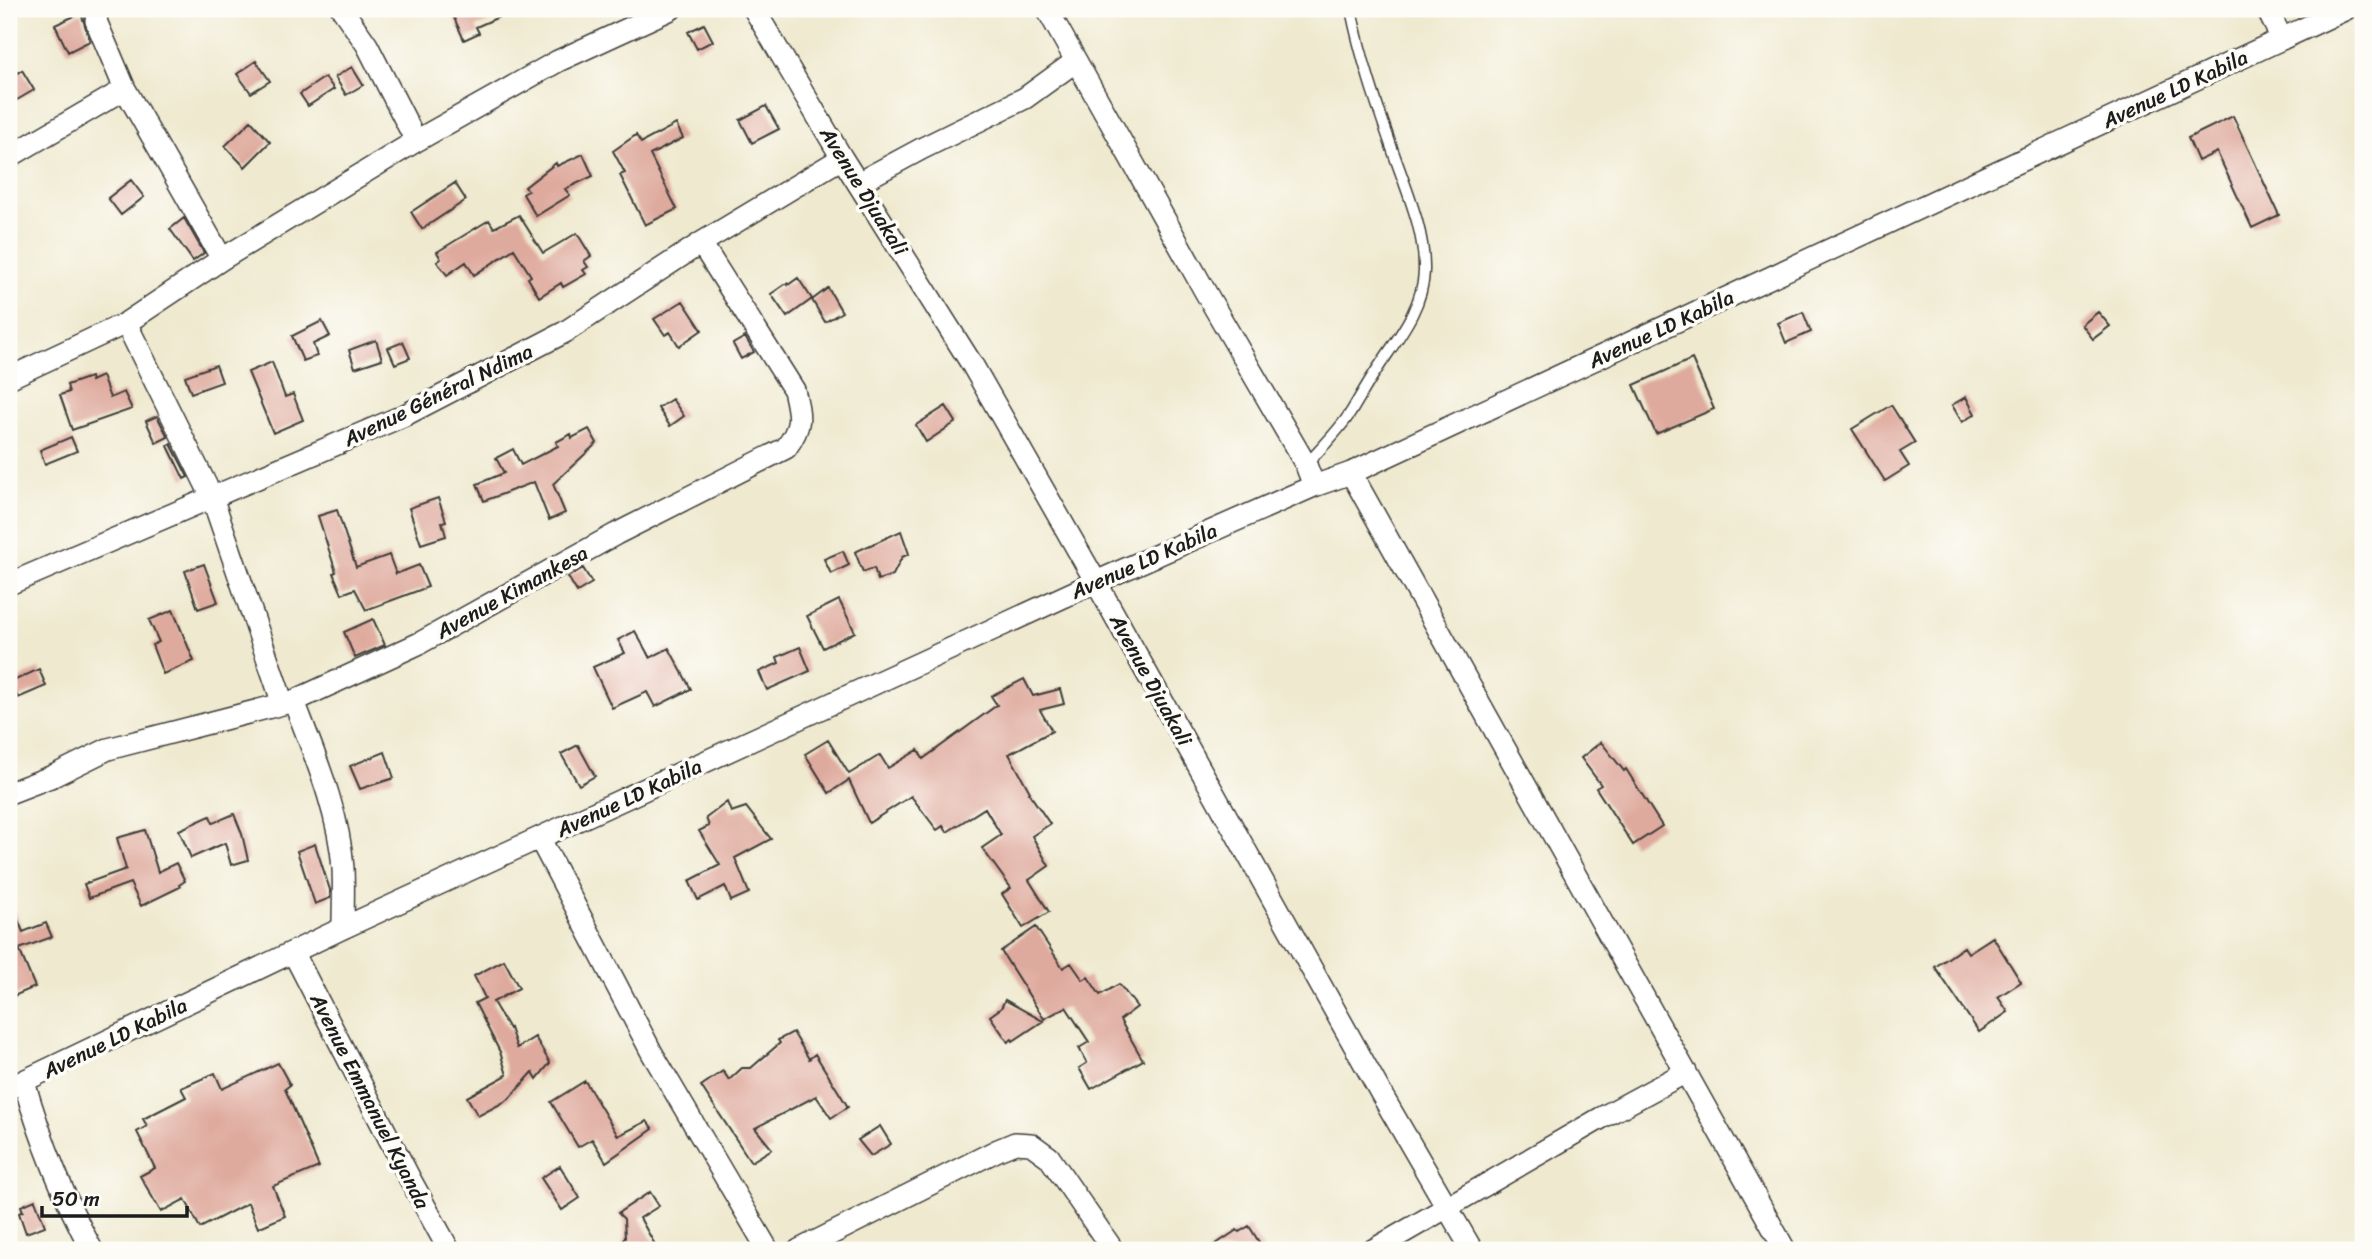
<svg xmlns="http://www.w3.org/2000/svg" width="2372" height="1259" viewBox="0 0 2372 1259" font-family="Sriracha,sans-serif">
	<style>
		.building { fill: #dfaa9e }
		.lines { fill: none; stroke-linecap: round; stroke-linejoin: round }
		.service-casing { stroke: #3c3b37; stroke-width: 13 }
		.minor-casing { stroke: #3c3b37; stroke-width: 24 }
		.service { stroke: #fff; stroke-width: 10 }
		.minor { stroke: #fff; stroke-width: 21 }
		.labels { text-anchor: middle; stroke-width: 7; stroke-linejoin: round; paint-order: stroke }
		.street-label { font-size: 21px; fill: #1c1c1c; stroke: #fdfcf7 }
	</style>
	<rect width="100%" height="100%" fill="#fdfcf7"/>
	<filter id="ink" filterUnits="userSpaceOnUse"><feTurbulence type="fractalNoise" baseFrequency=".0143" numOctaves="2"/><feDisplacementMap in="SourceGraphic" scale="14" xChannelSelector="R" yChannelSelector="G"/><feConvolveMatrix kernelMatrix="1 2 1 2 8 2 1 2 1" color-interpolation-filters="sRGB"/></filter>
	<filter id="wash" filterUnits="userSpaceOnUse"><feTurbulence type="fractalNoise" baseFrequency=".00686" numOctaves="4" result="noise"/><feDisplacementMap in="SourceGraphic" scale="28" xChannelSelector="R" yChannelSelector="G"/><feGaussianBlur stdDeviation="1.57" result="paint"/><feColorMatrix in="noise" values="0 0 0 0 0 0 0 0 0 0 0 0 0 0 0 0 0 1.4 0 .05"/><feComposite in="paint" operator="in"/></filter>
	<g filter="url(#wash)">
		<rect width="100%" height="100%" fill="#efe9cf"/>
		<g id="blocks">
			<path class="building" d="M450 9H517L476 27 479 33 464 40Z
				M81 13 90 41 68 52 55 25Z
				M704 24 713 41 697 49 688 32Z
				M256 61 270 81 251 93 237 74Z
				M352 67 363 85 346 95 335 77Z
				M22 70 34 90 17 100 9 87V79Z
				M325 77 334 89 308 106 300 94Z
				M766 106 779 129 752 143 740 120Z
				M2233 116 2279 215 2252 228 2217 152 2198 161 2188 138Z
				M251 121 270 142 245 167 225 146Z
				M676 124 683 138 650 155 677 209 645 225 620 175 625 173 613 151 636 135 641 143Z
				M583 154 593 176 565 189 570 195 536 216 523 194 528 191 525 187 556 163 557 166Z
				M131 180 144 197 121 215 108 198Z
				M455 183 466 200 422 229 411 212Z
				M519 215 543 253 577 233 591 256 584 261 588 267 583 270 586 274 563 287 561 283 539 297 528 278 531 276 514 249 474 275 466 262 447 275 437 262 441 259 437 252 489 220 494 228Z
				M184 218 204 253 193 261 170 229Z
				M798 278 812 299 787 317 771 294 787 283 788 285Z
				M828 288 842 312 825 322 812 300Z
				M683 301 702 330 679 346 670 332 665 335 654 319Z
				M1803 312 1811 332 1786 343 1778 323Z
				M2098 312 2110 326 2093 339 2082 325Z
				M322 321 330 336 313 344 317 356 303 361 292 336Z
				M745 337 754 352 741 359 733 344Z
				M376 340 382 359 355 368 349 350Z
				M403 342 410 358 395 364 388 348Z
				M1692 359 1714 409 1656 434 1634 385Z
				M272 362 285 397 293 394 303 420 273 433 248 372Z
				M216 365 222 382 191 393 185 376Z
				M102 376 110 398 124 392 132 409 72 430 60 395 69 392 67 385 90 377 91 381Z
				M1966 397 1975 414 1962 422 1952 405Z
				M672 399 684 416 670 426 658 408Z
				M1891 405 1915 443 1900 452 1909 466 1885 481 1852 429Z
				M946 406 956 422 926 442 916 425Z
				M157 416 168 437 156 443 146 421Z
				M589 429 597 443 553 484 565 513 549 520 534 482 484 501 477 484 504 473 496 458 513 449 521 465 558 446 556 442 571 434 572 438Z
				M71 437 77 451 45 464 40 450Z
				M171 444 188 477 184 479 168 446Z
				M438 498 446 521 442 522 446 536 421 544 409 508Z
				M337 510 356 567 389 555 396 574 419 565 428 587 366 610 355 589 342 594 333 573 336 572 318 516Z
				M901 531 909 554 902 557 893 575 878 580 874 568 863 572 855 552Z
				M843 551 849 565 831 574 824 559Z
				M204 564 218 602 198 609 185 571Z
				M583 568 592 583 577 592 568 577Z
				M839 600 855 632 823 648 807 616Z
				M173 610 194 661 163 674 152 645 159 642 149 620Z
				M373 619 385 645 355 658 344 632Z
				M635 631 650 658 669 648 691 689 655 707 647 692 612 708 593 667 625 653 618 640Z
				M800 647 810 671 767 690 759 672 779 663 777 657Z
				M39 669 46 686 18 698 11 682Z
				M1024 679 1033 696 1060 689 1064 704 1040 710 1052 731 1009 754 1030 792 1029 793 1050 824 1032 836 1049 866 1029 880 1049 912 1023 928 1002 894 1011 888 982 848 1001 835 985 808 947 832 943 826 937 830 911 796 869 823 849 780 829 793 805 754 828 740 849 774 880 755 888 768 918 750 923 759 997 705 991 696Z
				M1601 742 1624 771 1626 769 1662 826 1633 845 1596 788 1601 785 1581 758Z
				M578 745 595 776 579 785 561 754Z
				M385 752 394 778 360 789 350 766Z
				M727 802 731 812 746 807 771 839 735 858 749 893 731 901 725 886 698 900 689 881 720 865 699 831 709 826 706 818Z
				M234 814 242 834 248 860 231 865 225 843 191 858 179 830 210 816 213 823Z
				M145 830 158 872 176 863 185 881 179 885 180 887 141 906 130 883 89 898 84 884 126 869 117 838Z
				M315 844 330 890V898L315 904 297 851Z
				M9 898 23 932 46 923 52 937 19 949 35 987 9 998Z
				M1036 927 1063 968 1071 963 1083 980 1088 977 1100 995 1119 984 1137 1007 1120 1020 1143 1060 1091 1089 1079 1068 1087 1063 1079 1048 1089 1042 1066 1007 1044 1019 1001 951Z
				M1993 937 2021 982 1998 997 2008 1012 1979 1032 1935 967 1964 947 1968 953Z
				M504 960 519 988 493 1002 509 1029 510 1028 517 1048 535 1037 550 1063 537 1079 533 1072 508 1100 478 1116 467 1097 507 1075 500 1052 475 1003 485 998 474 976Z
				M1005 1000 1043 1021 1013 1041 1012 1039 1008 1042 990 1016 1001 1008Z
				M793 1032 809 1059 815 1054 848 1107 831 1118 816 1096 755 1128 772 1149 751 1162 701 1086 723 1071 729 1080 742 1068H751L780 1043 778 1040Z
				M278 1063 290 1085 285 1089 319 1167 273 1186 285 1216 258 1228 248 1203 200 1228 185 1199 161 1212 140 1176 155 1168 137 1132 147 1126 143 1119 186 1097 181 1088 215 1073 222 1089Z
				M585 1081 618 1136 647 1121 653 1129 606 1162 592 1139 578 1147 551 1102Z
				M880 1126 891 1144 871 1156 858 1140Z
				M560 1166 580 1198 562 1210 541 1178Z
				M650 1192 659 1206 640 1218 658 1250H629L623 1239 625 1238 624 1219 618 1213Z
				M35 1200 45 1226 26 1233 19 1213 23 1211 21 1206Z
				M1249 1226 1264 1250H1207L1237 1230 1239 1232Z"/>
		</g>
	</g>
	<g filter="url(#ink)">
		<use href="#blocks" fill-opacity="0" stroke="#3c3b37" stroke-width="2"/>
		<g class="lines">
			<defs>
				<path id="service" d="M1306 465C1321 448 1338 432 1351 412 1359 399 1367 384 1376 371 1396 340 1423 309 1424 271 1425 232 1408 194 1395 157 1378 108 1361 60 1351 9"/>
				<path id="minor" d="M98 9 96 21 125 89 222 259
					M342 9 367 45 416 141
					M754 9 842 158 973 366 1096 582 1383 1097 1472 1250
					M1047 9 1206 293 1306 465 1314 486
					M2267 9 2282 39
					M9 157 125 89
					M858 183 923 148 1025 98 1076 61
					M126 323 212 497 283 704
					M9 378 126 323 222 259 416 141 558 61 671 9
					M1351 473 1785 1250
					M9 584 405 415 565 332 701 243 842 158
					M294 701C314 754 339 811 343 868 344 888 343 908 343 928
					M9 793 53 776 108 749 294 701 420 643 616 534 786 448C803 425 800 416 794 390L701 243
					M540 839 652 1053 768 1250
					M293 952 410 1179 449 1250
					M24 1082C41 1140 63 1197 92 1250
					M9 1088 343 928 1096 582 1314 486 1351 473 2346 9
					M799 1250 998 1150 1015 1143 1031 1144 1049 1157 1113 1250
					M1373 1250 1601 1118 1686 1072"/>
			</defs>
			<use href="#service" class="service-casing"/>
			<use href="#minor" class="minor-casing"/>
			<use href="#service" class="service"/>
			<use href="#minor" class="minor"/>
		</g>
	</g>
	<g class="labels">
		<g class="street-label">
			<text transform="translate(2175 89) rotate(-25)" y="7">Avenue LD Kabila</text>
			<text transform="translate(864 191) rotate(58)" y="7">Avenue Djuakali</text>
			<text transform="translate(1661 329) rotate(-25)" y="7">Avenue LD Kabila</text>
			<text transform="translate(438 395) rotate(-26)" y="7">Avenue Général Ndima</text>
			<text transform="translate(1144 561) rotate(-24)" y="7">Avenue LD Kabila</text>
			<text transform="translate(512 592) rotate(-29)" y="7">Avenue Kimankesa</text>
			<text transform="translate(1151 680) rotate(61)" y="7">Avenue Djuakali</text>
			<text transform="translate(629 798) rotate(-25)" y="7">Avenue LD Kabila</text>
			<text transform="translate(115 1038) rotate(-26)" y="7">Avenue LD Kabila</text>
			<text transform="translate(370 1101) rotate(63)" y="7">Avenue Emmanuel Kyanda</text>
		</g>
	</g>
	<rect width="2372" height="1259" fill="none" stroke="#fdfcf7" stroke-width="35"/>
	<path d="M42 1206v10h145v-10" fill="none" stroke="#1c1c1c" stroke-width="3.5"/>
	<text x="52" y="1206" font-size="21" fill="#1c1c1c" stroke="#fdfcf7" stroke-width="5" paint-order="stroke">50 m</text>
</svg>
